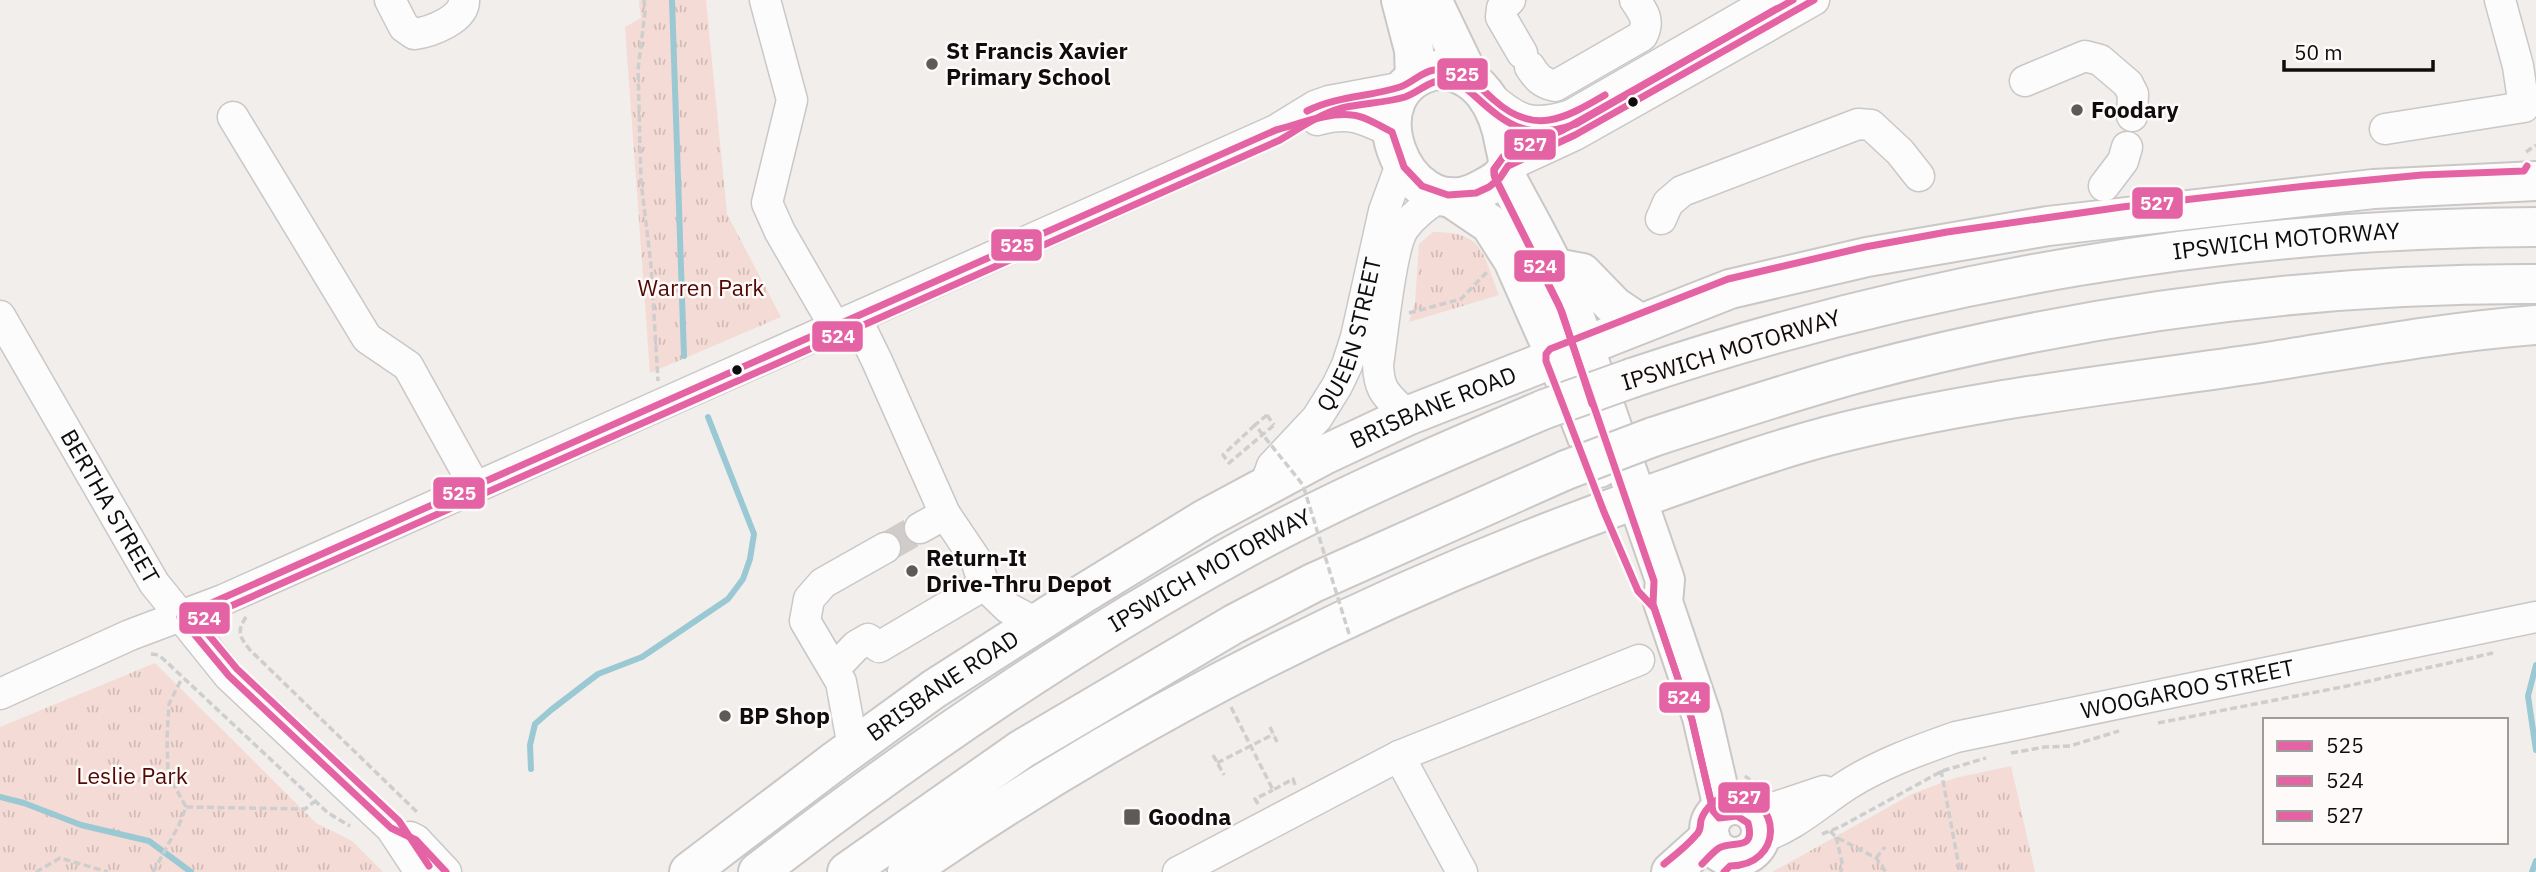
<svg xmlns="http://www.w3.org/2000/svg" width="2536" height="872" viewBox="0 0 2536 872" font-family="'IBM Plex Sans',sans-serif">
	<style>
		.park { fill: url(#park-tufts) }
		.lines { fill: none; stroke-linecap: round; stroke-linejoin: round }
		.stream { stroke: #9ac9d3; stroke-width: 6 }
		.minor-tunnel { stroke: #cfccca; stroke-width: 30; stroke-dasharray: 30 15; stroke-linecap: butt }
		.minor-casing { stroke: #cac8c7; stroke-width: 33 }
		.major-casing { stroke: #cac8c7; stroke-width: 42 }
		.highway-casing { stroke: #cac8c7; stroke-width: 42 }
		.path { stroke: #cecece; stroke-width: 3.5; stroke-dasharray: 7 3.5; stroke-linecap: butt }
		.minor { stroke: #fdfcfc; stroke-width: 30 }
		.major { stroke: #fdfcfc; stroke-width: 38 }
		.highway { stroke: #fdfcfc; stroke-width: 38 }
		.highway-bridge-casing { stroke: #cac8c7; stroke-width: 42; stroke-linecap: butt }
		.path-bridge { stroke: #cecece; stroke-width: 3.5; stroke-dasharray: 7 3.5; stroke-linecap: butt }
		.highway-bridge { stroke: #fdfcfc; stroke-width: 38 }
		.bus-1-casing { stroke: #fefaf9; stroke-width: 12 }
		.bus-2-casing { stroke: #fefaf9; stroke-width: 12 }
		.bus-3-casing { stroke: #fefaf9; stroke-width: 12 }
		.bus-1 { stroke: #e463a4; stroke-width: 7 }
		.bus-2 { stroke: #e463a4; stroke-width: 7 }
		.bus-3 { stroke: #e463a4; stroke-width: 7 }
		.poi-dot { fill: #5d5b5a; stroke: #fefaf9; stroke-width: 2.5 }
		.bus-dot { fill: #0e0c0c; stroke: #fefaf9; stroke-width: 2.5 }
		.labels { text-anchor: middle; stroke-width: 5; stroke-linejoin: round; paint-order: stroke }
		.poi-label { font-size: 23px; font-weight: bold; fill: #0e0c0c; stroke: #fefaf9; text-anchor: start }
		.street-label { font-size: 23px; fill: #0e0c0c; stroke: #fefaf9 }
		.park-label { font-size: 23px; fill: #500a03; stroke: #fefaf9 }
		.line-badge { stroke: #fefaf9; stroke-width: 2.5 }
		.badge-label { font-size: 19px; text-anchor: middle; font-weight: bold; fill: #fff }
	</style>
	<defs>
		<pattern id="park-tufts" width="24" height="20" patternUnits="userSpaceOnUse" patternTransform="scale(1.75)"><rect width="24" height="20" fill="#f5dbd5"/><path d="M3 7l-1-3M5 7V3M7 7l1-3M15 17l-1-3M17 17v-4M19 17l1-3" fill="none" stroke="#d1bbb6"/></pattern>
	</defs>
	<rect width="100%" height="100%" fill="#f1eeec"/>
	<path class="park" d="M639 0H706L727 214 781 317 650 373 625 27 641 18Z
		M1433 232C1485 232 1482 253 1499 295L1409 322 1415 303 1419 244Z
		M155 663 316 823 352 841 383 872H0V727Z
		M2011 766 2035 872H1772L1912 794 1955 778Z"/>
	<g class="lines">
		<path class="stream" d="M672 0 684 356
			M2536 665 2528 696 2536 750
			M531 769 530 745 535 724 551 710 598 674 642 657 728 599 743 579 750 559 754 534 708 417
			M0 797 24 803 81 825 149 841 191 872
			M2532 872 2536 861"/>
		<path class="minor-tunnel" d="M885 548 920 528"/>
		<defs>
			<g id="minor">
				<path d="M390 0 404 27 414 34C431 32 465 19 464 0"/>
				<path d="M765 0 792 100 767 203 780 232 835 327"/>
				<path d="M1510 0 1502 8 1501 17 1522 53"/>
				<path d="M1530 67C1537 78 1542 83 1555 86L1642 36C1650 21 1644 13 1635 0"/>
				<path d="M2025 81 2085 56 2100 60 2128 84 2133 94 2132 116"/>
				<path d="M1486 93C1516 120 1530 128 1571 115L1771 0"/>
				<path d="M233 117 367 338 408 366 475 487"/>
				<path d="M1317 120C1351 111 1362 118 1392 132"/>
				<path d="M2385 129 2524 107 2518 66 2500 0"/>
				<path d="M1508 166 1575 135 1814 0"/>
				<path d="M2104 186 2123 161 2127 147"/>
				<path d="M1661 219 1668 203 1682 191 1858 124 1871 125 1900 152 1919 176"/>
				<path id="s1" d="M0 316 154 583 229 676 391 828 420 872"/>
				<path d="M1407 416C1388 395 1379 394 1378 364 1383 335 1390 248 1404 228 1414 214 1428 205 1442 195"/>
				<path id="s2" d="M1265 486 1272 466 1317 418 1337 386 1347 365 1356 337 1384 211 1402 162"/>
				<path d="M920 528 945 514"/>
				<path d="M984 585 1008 608 1036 623"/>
				<path d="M834 669 856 646 868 639 879 647 984 585 976 560 945 514 877 361 856 318"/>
				<path d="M0 694 130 635 223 600 1276 130 1315 106 1329 101 1404 87"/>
				<path d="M853 747 841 682 805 621 809 599 823 583 885 548"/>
				<path d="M1399 756 1462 872"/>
				<path d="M1755 814 1824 791"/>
				<path d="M410 837 416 840 446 872"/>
				<path id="s3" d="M1760 838C1794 827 1818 804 1847 785 1880 764 1919 750 1956 737L2536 617"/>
				<path d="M1178 872 1399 756 1639 660"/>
			</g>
			<g id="major">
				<path d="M1401 0 1414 50 1415 78"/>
				<path d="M1432 0 1470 79"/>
				<path d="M1437 70C1479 70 1499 108 1505 146 1507 154 1510 165 1505 172 1498 182 1485 188 1474 193 1403 224 1350 87 1437 70Z"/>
				<path d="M1504 173C1533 229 1568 284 1584 346L1665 580 1663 602 1702 717 1723 808"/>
				<path d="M1450 197 1490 224 1513 260 1556 357 1599 468"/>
				<path d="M1555 268 1582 273 1614 306 1639 323"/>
				<circle cx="1735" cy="831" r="26"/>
				<path id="s4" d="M689 872 835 761 934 689 1081 595 1205 519 1324 455 1407 416 1730 289 1867 257 2048 226 2373 189 2536 181"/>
				<path d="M1671 872 1710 837"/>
			</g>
			<g id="highway">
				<path id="s5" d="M1632 378C1922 280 2231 228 2536 227"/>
				<path d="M1653 437C1720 415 1787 393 1855 374 2076 315 2308 283 2536 284"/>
				<path id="s6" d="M758 872C909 755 1066 647 1233 555 1334 499 1439 454 1545 409"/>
				<path d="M847 872 1022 749 1234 624 1313 583 1566 470"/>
				<path d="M907 872C1132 716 1371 595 1629 502 1695 479 1760 454 1828 436 1972 399 2120 384 2267 362 2357 348 2445 332 2536 325"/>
			</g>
		</defs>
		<use href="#minor" class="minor-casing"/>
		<use href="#major" class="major-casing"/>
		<use href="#highway" class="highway-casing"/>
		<path class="path" d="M644 0 645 12 638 70 641 181 651 265 658 381
			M2526 152 2536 145
			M1409 313 1461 299 1488 271
			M1267 415 1274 425
			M1255 425 1223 455 1229 463 1274 425
			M1611 540 1622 553 1634 592
			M246 617C236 632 240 637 250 650L418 813
			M151 654 159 655 328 813 350 826
			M1231 707 1273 790 1293 779 1295 785
			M2158 723 2352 685 2493 653
			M1270 727 1277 742
			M2011 753 2045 747 2070 746 2119 731
			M1213 755 1224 775
			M1217 763 1274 734
			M1941 770 1960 872
			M1745 776 1750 780 1766 784
			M1258 804 1255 799 1273 790
			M186 807 305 809 314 802
			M1830 831 1836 837 1876 858 1886 872
			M1822 834 1840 827 1942 771 1986 758
			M1836 837 1842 862 1841 872
			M1876 858 1885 847
			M36 872 60 858 108 872
			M153 872 179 825 186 807 168 774 167 738 169 704 182 678
			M1746 872 1762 863"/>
		<use href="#minor" class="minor"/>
		<use href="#major" class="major"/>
		<use href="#highway" class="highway"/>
		<defs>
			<path id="highway-bridge" d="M1545 409 1632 378
				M1566 470 1653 437"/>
		</defs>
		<use href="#highway-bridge" class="highway-bridge-casing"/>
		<path class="path-bridge" d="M1267 415 1255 425 1303 485 1350 637"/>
		<use href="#highway-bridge" class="highway-bridge"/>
		<defs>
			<path id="bus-1" d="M1307 111C1337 96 1369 97 1400 87 1412 83 1421 72 1434 70 1440 69 1448 70 1455 71 1471 76 1481 89 1494 100 1534 136 1564 119 1605 95
				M180 617 1276 130C1299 124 1328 112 1352 115 1365 116 1380 126 1392 132L1404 167 1422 186 1448 195 1476 193 1489 187 1500 178 1508 166 1575 135 1814 0
				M180 617 229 676 391 828 416 840 446 872"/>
			<path id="bus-2" d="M1598 111 1563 130 1503 157 1494 169V175L1559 305 1654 581 1653 604 1692 720 1713 811 1719 818 1737 816 1748 823C1756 852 1732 840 1719 848 1713 852 1707 859 1702 864
				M429 866 399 821 237 669 197 621 1280 140C1300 128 1320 114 1342 108 1363 103 1385 103 1405 97 1420 92 1432 77 1449 81 1460 83 1468 90 1476 97 1510 128 1530 140 1576 124L1776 9"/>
			<path id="bus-3" d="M1592 404 1562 312 1495 178 1494 170 1503 157 1570 126 1793 0
				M1713 810 1692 720 1654 608 1638 591 1604 512 1546 361V354L1550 349 1728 279 1865 247 1947 232 2122 207 2306 186 2422 175 2524 171 2527 166
				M1664 864C1675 855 1687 846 1696 835 1701 831 1700 826 1701 820 1705 808 1719 794 1733 795 1784 798 1783 866 1730 866L1724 872"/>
		</defs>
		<use href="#bus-1" class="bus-1-casing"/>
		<use href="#bus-2" class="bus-2-casing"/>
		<use href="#bus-3" class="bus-3-casing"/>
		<use href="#bus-1" class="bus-1"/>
		<use href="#bus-2" class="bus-2"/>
		<use href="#bus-3" class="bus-3"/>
	</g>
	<g class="poi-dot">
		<circle cx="932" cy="64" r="7"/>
		<circle cx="2077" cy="110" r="7"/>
		<circle cx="912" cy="571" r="7"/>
		<circle cx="725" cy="716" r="7"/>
		<rect x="1123" y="808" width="18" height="18" rx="3.5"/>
	</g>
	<g class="bus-dot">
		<circle cx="1633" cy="102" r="6"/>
		<circle cx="737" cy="370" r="6"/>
	</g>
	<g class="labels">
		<g class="poi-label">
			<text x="946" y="59">St Francis Xavier<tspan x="946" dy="26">Primary School</tspan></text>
			<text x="2091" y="118">Foodary</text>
			<text x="926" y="566">Return-It<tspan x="926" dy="26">Drive-Thru Depot</tspan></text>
			<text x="739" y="724">BP Shop</text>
			<text x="1148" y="825">Goodna</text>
		</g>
		<g class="street-label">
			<text dy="8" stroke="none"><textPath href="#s5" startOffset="670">IPSWICH MOTORWAY</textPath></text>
			<text dy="8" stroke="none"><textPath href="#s2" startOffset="178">QUEEN STREET</textPath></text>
			<text transform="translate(1731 350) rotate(-17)" y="8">IPSWICH MOTORWAY</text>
			<text dy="8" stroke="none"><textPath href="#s4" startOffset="880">BRISBANE ROAD</textPath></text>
			<text dy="8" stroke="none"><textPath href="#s1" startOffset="220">BERTHA STREET</textPath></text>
			<text dy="8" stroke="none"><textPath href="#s6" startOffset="544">IPSWICH MOTORWAY</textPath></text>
			<text dy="8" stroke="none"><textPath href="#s4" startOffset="315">BRISBANE ROAD</textPath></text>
			<text dy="8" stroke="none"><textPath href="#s3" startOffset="458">WOOGAROO STREET</textPath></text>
		</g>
		<g class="park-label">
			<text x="701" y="296">Warren Park</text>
			<text x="132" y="784">Leslie Park</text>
		</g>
	</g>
	<g class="line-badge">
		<rect x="1436" y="57" width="53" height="34" rx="7" fill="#e463a4"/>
		<rect x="1503" y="128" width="54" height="33" rx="7" fill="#e463a4"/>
		<rect x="2131" y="186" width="53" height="34" rx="7" fill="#e463a4"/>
		<rect x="990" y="228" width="53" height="34" rx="7" fill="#e463a4"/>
		<rect x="1513" y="249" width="53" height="34" rx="7" fill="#e463a4"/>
		<rect x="811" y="320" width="53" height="33" rx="7" fill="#e463a4"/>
		<rect x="432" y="476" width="54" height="34" rx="7" fill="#e463a4"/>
		<rect x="178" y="601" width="53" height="34" rx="7" fill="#e463a4"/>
		<rect x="1658" y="681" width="53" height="33" rx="7" fill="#e463a4"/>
		<rect x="1717" y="781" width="54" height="33" rx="7" fill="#e463a4"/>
	</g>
	<g class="badge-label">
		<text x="1462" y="81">525</text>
		<text x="1530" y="151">527</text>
		<text x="2157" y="210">527</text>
		<text x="1017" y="252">525</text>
		<text x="1540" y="273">524</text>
		<text x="838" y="343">524</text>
		<text x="459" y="500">525</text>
		<text x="204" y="625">524</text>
		<text x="1684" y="704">524</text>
		<text x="1744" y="804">527</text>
	</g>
	<rect x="2263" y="718" width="245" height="126" fill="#fefaf9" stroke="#9e9b9a" stroke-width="2"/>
	<rect x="2277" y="741" width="35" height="10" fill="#e463a4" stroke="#9e9b9a" stroke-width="2"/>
	<text x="2326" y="753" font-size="21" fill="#0e0c0c">525</text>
	<rect x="2277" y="776" width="35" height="10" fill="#e463a4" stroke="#9e9b9a" stroke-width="2"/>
	<text x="2326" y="788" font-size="21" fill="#0e0c0c">524</text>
	<rect x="2277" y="811" width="35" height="10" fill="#e463a4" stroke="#9e9b9a" stroke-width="2"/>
	<text x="2326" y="823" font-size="21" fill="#0e0c0c">527</text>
	<path d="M2284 60v10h149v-10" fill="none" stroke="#0e0c0c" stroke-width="3.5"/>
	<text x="2294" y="60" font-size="21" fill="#0e0c0c" stroke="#fefaf9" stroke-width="5" paint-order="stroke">50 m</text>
</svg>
